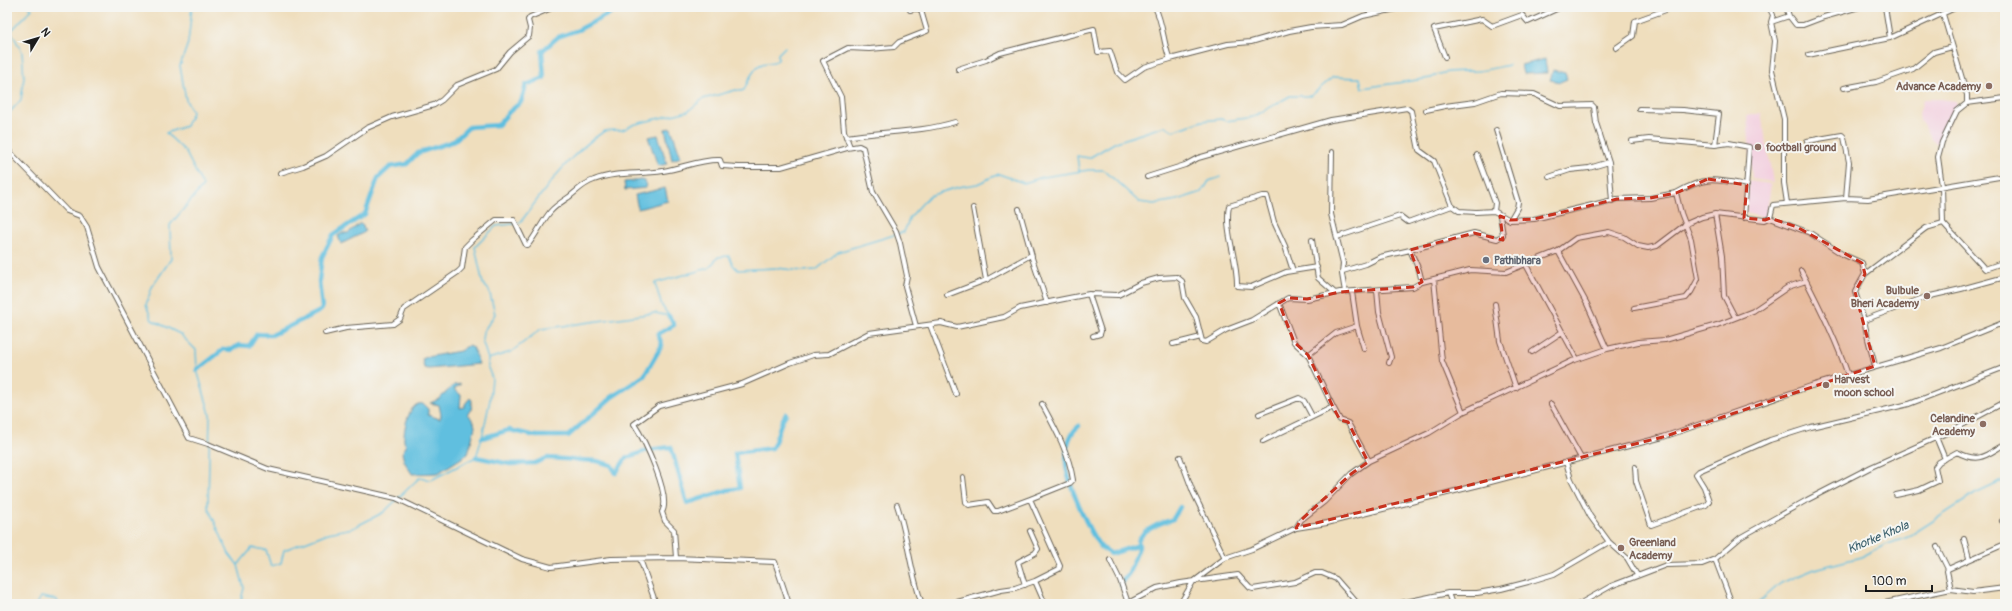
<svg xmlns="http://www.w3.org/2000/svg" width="2012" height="611" viewBox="0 0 2012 611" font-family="Pangolin,sans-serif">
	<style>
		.built { fill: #f3cfdf }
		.water { fill: #61bfdf; stroke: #3e6e7e }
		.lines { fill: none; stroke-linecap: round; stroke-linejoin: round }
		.stream { stroke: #61bfdf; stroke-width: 1.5 }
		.canal { stroke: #61bfdf; stroke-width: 4.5 }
		.street-casing { stroke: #666054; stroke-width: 6 }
		.street { stroke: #fff; stroke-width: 4 }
		.marked { fill: #c8321e; fill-opacity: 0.2; stroke: #c8321e; stroke-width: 3; stroke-dasharray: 8 5; stroke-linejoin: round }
		.education-dot { fill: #8d6e63; stroke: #f6f6f2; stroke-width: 1.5 }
		.worship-dot { fill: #6b7280; stroke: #f6f6f2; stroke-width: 1.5 }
		.labels { text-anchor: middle; stroke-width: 4; stroke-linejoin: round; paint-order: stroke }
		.education-label { font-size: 11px; font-weight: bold; fill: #785e54; stroke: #f6f6f2; text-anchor: end }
		.worship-label { font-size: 11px; font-weight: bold; fill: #5b616d; stroke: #f6f6f2; text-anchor: start }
		.water-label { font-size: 12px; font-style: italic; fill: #385d6a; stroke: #f6f6f2 }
	</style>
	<rect width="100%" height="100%" fill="#f6f6f2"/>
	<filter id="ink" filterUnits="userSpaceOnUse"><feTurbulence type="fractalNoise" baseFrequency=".025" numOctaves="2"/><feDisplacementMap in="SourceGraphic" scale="8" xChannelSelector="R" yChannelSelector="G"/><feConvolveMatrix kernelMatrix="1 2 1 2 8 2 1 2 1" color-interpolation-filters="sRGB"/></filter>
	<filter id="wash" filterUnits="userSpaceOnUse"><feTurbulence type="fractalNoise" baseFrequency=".012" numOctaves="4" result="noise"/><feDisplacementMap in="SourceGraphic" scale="16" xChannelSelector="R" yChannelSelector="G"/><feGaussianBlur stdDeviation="0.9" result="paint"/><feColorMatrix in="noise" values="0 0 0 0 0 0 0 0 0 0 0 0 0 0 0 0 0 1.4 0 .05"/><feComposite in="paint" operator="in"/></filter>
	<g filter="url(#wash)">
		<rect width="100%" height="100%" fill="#efdebd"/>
		<path class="built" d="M1923 99H1941L1956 101 1957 106 1952 117 1937 145 1920 121 1919 114Z
			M1761 113 1773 182 1752 179 1747 116Z
			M1749 181 1771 184 1766 218 1746 213Z"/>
		<path class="water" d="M1545 59 1547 73 1523 74 1521 65Z
			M1553 70 1565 73 1567 79 1560 82 1550 80Z
			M671 128 681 157 672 160 665 129Z
			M658 135 667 164 658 166 648 137Z
			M642 180 645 181 646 188 625 190 624 182Z
			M665 188 668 201 638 209 635 195Z
			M359 224H362L365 232 341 244 338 236 343 233H348Z
			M469 345 473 348 479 364 429 369 424 368 422 359 427 357 460 351Z
			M461 384 454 389 461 395 460 408 465 407V404L470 398 472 400 471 411 468 414 474 422 475 427 468 454 438 473 412 474 404 461 402 453 406 446C406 444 404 443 404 441 403 431 409 400 423 404L428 409V415L440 419 441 415 439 405 430 403 439 399 454 385Z"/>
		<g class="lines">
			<path class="stream" d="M192 7 188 43 180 66 186 100 192 112 186 126 166 133 185 151 203 186 170 225 171 259 152 287 146 305 152 320 180 334 196 350 197 370 210 414 208 507 229 554 238 565 244 588 240 604
				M7 115 21 100 24 77 22 52 11 31 32 9 29 7
				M1079 171 1077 156 1089 158 1116 142 1165 126 1173 131 1202 121 1221 119 1226 121 1253 117 1290 96H1311L1333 77 1360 78 1362 88 1431 78C1446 69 1461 72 1477 71 1488 70 1498 67 1509 65
				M488 359 511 352 541 329 655 313 669 316 662 306 655 283 709 268 718 257 729 256 733 265 738 270 777 268 802 271 816 270 838 252 904 232 910 217 929 196 958 187 977 184 999 174 1024 183 1043 177 1089 170H1104L1139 202 1154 204 1177 200 1202 192 1209 181 1221 177
				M238 565 252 548 266 550 271 566 281 563 284 550 328 533 353 528 384 512 419 478 431 480 476 457 482 438 490 400 492 378 488 368V359L482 340 483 332 495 314 489 290 483 284 475 247 496 226 520 223C545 189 568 155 603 132 611 127 619 135 632 125L688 111 703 99 736 90 741 91 744 90C747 83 753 69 760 65 765 62 772 64 778 60V54L785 47
				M37 604 41 597 57 600 59 604
				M1757 604 1781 583 1815 569 1861 557 1885 545 1908 537 1975 494 2005 480"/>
			<path class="canal" d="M197 370 224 349 231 350 239 345 249 346 257 334 272 335 320 311 322 309 319 281 322 257 333 235 365 214 378 178 390 167 407 164 418 153 454 141 469 127 498 125 509 112 521 102 526 85 544 78 542 51 558 37 578 30 622 7
				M1079 426C1068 434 1066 449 1066 462 1066 480 1089 533 1101 547 1103 549 1108 551 1111 554L1139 545
				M482 438 509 430 536 436H568L612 397 644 376 662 345 658 334 674 325 669 316
				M476 457 510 464 535 463 547 458 597 461 611 465 616 473 626 458 648 450 671 447 687 503 728 490 740 488 735 453 772 448C779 436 778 425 786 414
				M1122 586 1121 583 1129 573 1139 547 1138 541 1144 532 1159 524 1173 519 1180 507"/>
		</g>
	</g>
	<g filter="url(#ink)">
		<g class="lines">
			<defs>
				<path id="street" d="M1155 7C1163 23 1163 41 1169 57L1174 58
					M1769 7 1773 15 1771 22
					M1786 7 1789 16
					M1885 7 1890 38 1957 7
					M910 10 921 7
					M1616 48 1633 36 1635 21 1674 7
					M1808 55 1890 38
					M1445 57 1434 29 1482 19 1492 26 1522 15 1528 22 1561 7
					M958 69 986 60 1000 53 1094 29 1098 52 1110 51 1117 72 1125 80 1144 67 1174 58 1228 44 1251 42 1289 31 1311 27 1342 25 1363 16 1405 7
					M1844 88 1876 82 1913 69 1934 52 1952 47
					M1967 103 2005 98
					M1639 109 1683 110 1719 114 1715 145
					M1426 110 1445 106 1475 102 1501 93 1534 94 1560 106 1592 105 1594 107 1596 123 1609 162 1612 201
					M1496 130 1518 202 1517 208 1510 220
					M846 137C883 131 919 133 955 122
					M1632 141 1649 139 1715 145 1729 143 1749 147 1744 218
					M1807 141 1842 135 1844 137 1849 162 1846 198
					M850 147 844 131 841 97 823 61 848 48 869 49 894 47 899 42 927 31 920 7
					M7 149 67 211 80 216 87 227 99 267 189 438 208 444 268 469 396 498 522 559 551 567 611 559 676 558 775 562 789 604
					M1332 152 1331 214 1343 263 1342 274 1345 292
					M1477 155 1495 203 1494 211
					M280 173 303 166 326 156 367 128 392 117 434 105 442 100 457 85 496 69 510 52 529 36 530 28 528 20 530 17 554 7
					M1147 177 1185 165 1198 158 1331 120 1407 108 1411 111 1419 150 1434 161 1452 206 1459 211 1476 212 1494 211 1510 220 1534 219 1617 199 1650 198 1676 193 1681 213 1691 239 1698 279 1691 292 1686 298 1634 308
					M1549 177 1570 170 1589 168 1609 162
					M1676 193C1706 176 1714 179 1747 185
					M1787 203 1784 183V119L1772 70 1775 41 1771 22 1789 16 1796 25H1803L1824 17 1859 7
					M973 208 986 280 1031 255 1047 303
					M1019 209 1032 256
					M1715 214 1722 256 1724 296 1735 317
					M1770 218 1810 233 1842 254 1862 263 1865 274 1855 292 1864 320 1868 339 1875 366
					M1943 223 1985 269 2005 262
					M1337 237 1400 216 1408 222 1452 206
					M1312 240 1318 278 1335 293
					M1558 251 1587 304 1607 349
					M1525 263 1577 359
					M1293 271 1285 246 1274 222 1267 196H1262L1229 206C1224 232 1238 260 1237 286L1251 287 1286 272 1317 267
					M1343 271 1366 264 1380 257 1410 250
					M1801 271C1819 305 1836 339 1848 375
					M1865 274 1926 228 1943 223 1942 186 1938 157 1942 142 1957 111 1967 103V95L1943 14
					M1434 279 1442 361 1463 412
					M1422 282 1419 270 1410 250 1474 233 1497 239 1503 235 1500 216
					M1377 290 1379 312 1391 357 1389 363
					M1089 294 1101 331 1100 334 1093 336
					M947 295 986 280
					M1279 303 1294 342 1308 355
					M1495 304 1500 341 1516 388
					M1864 320 1926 297 1961 289 2005 277
					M2001 324 2005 331
					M930 325 956 394
					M1357 326 1364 349
					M325 333 346 328 393 324 400 319 404 309 458 272 462 268 465 247 472 240 496 220H514L526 245H528C536 235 542 222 550 212 555 206 563 201 569 197 577 191 584 183 594 180 616 171 640 175 663 171 683 168 700 159 720 160L722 166 738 167H781L847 148 859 146 863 148 873 192 896 231 900 243 907 276 905 286 916 326
					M1173 344 1201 337
					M1532 352 1562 332
					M1551 404 1581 458
					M1333 407 1340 420 1348 423 1369 461
					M1259 414 1299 398 1304 401 1312 416
					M1936 437 1945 459
					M1263 441 1333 407 1308 355 1336 333 1357 326 1352 292
					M1180 457 1193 492 1225 558
					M1566 462 1571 479 1590 516 1609 542 1627 558 1637 575
					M1635 467 1636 481 1651 525 1706 505 1709 501 1704 487 1696 474 1699 471 1770 440 1811 427 1909 404 2005 367
					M1896 495 1919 490 1938 481 1935 467 1939 462 1957 452C1979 464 1986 455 2005 444
					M1030 499 1070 483 1073 480C1069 453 1055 428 1042 404
					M897 505C908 537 910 571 922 604
					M2002 521 2005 519
					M1296 528 1301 520 1324 502 1351 474 1369 461 1429 433 1463 412 1572 361 1607 349 1638 342 1665 340 1717 325 1753 311 1788 287 1806 281
					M1964 539 1969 558
					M1937 547 1948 569
					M676 558 674 530 665 521 662 512C672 497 644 439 634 424L659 406 742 384 790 363 813 355 829 354 869 333 941 323 957 327 1004 317 1020 308 1059 300 1089 294 1118 295 1141 283 1159 278 1177 277 1182 281 1185 298 1196 317 1202 341 1206 342 1226 330 1252 320 1288 298 1307 299 1340 292 1413 287 1422 282 1470 270 1506 272 1558 251 1576 238 1609 232 1624 237 1638 246 1648 248 1657 246 1686 224 1702 217 1715 214 1765 220 1770 218 1773 205 1846 198 1868 199 2005 176
					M640 559 656 604
					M1715 559 1732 604
					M1110 560 1120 580 1128 603
					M1035 581 1045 604
					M1025 585 1018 562 1035 553 1038 549 1030 531
					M1951 589 1947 571 1948 569 2005 544
					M1448 593 1452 604
					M950 604 1001 590 1015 588 1035 581 1059 569 1060 566 1030 499 998 511H994L988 502 969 505 966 502 963 477
					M1120 604 1128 603 1157 588 1181 583 1238 575 1250 588 1253 589 1295 582 1315 573H1322L1336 579 1358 604
					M1180 604 1193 582 1225 558 1252 549 1296 528 1327 523 1483 484 1663 437 1811 386 1941 348 2005 322
					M1396 604 1448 593H1477L1501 589 1528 582 1554 574 1609 542
					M1579 604 1611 586 1666 565 1702 564 1715 559 1741 537 1807 500 1871 467 1951 431 2005 402
					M1880 604 1951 589 1973 592 2005 588"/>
			</defs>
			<use href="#street" class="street-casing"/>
			<use href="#street" class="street"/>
		</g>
	</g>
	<path class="marked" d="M1708 179 1747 185 1744 218 1765 220 1770 218 1797 227 1862 263 1865 274 1855 292 1875 366 1663 437 1296 528 1301 520 1351 474 1368 462 1348 422 1340 420 1333 407 1308 355 1294 342 1279 303 1288 298 1307 299 1340 292 1413 287 1422 282 1410 250 1474 233 1503 240 1500 216 1510 220 1534 219 1617 199 1650 198 1676 193Z"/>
	<g class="education-dot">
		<circle cx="1989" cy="86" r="4"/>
		<circle cx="1758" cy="147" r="4"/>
		<circle cx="1927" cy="296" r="4"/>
		<circle cx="1826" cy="385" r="4"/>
		<circle cx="1983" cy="424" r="4"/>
		<circle cx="1621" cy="548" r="4"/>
	</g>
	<circle class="worship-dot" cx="1486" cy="260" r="4"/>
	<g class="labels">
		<g class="education-label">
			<text x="1981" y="90">Advance Academy</text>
			<text x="1766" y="151" text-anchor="start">football ground</text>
			<text x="1919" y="294">Bulbule<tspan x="1919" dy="13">Bheri Academy</tspan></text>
			<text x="1834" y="383" text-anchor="start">Harvest<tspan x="1834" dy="13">moon school</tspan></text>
			<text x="1975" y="422">Celandine<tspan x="1975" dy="13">Academy</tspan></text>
			<text x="1629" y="546" text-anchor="start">Greenland<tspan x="1629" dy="13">Academy</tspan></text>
		</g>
		<g class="worship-label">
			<text x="1494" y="264">Pathibhara</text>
		</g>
		<g class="water-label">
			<text transform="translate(1878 537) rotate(-23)" y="4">Khorke Khola</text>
		</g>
	</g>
	<rect width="2012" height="611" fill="none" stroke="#f6f6f2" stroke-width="24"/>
	<g transform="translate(38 38) rotate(52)" stroke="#f6f6f2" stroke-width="3" paint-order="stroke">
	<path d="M0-3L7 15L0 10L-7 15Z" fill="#1c1c1c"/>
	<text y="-6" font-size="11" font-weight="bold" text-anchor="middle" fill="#1c1c1c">N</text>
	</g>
	<path d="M1866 585v6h66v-6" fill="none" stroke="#1c1c1c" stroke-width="2"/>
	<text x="1872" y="585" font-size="12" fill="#1c1c1c" stroke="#f6f6f2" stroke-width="3" paint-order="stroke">100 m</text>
</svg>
